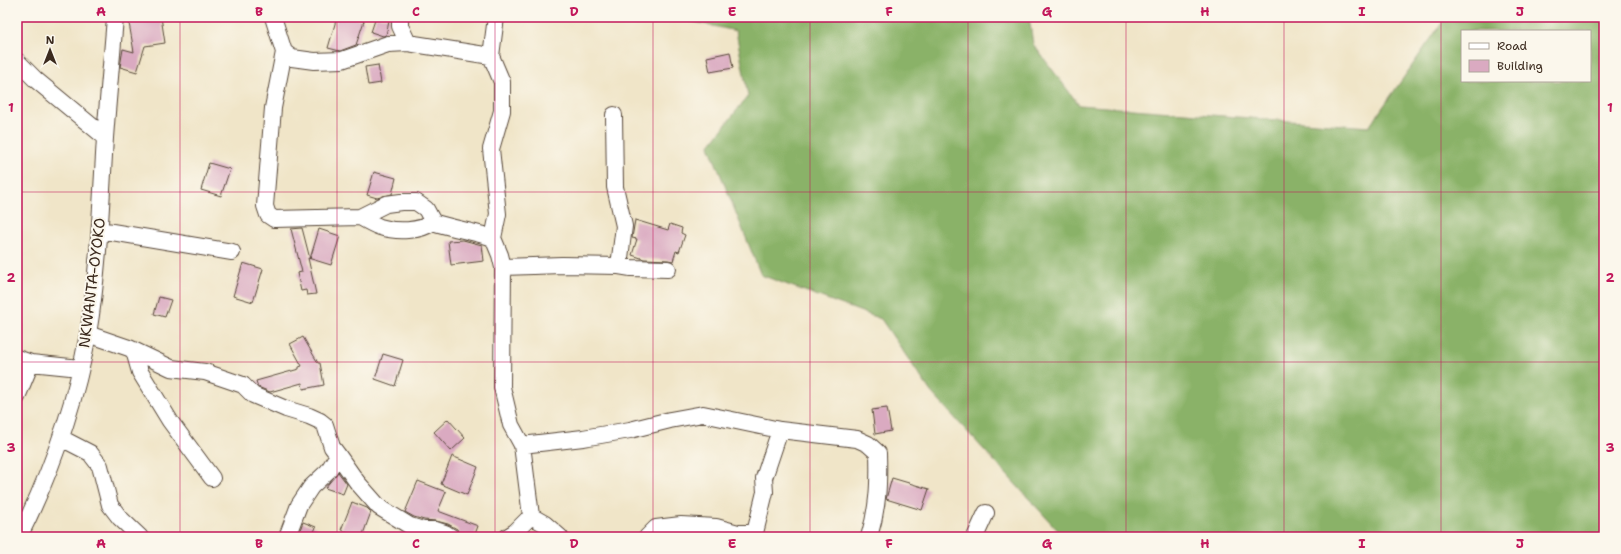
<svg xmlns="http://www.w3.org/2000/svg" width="1621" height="554" viewBox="0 0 1621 554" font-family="'Shantell Sans',sans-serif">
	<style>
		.forest { fill: #8ab268; stroke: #626e43; fill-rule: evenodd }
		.building { fill: #daaac1 }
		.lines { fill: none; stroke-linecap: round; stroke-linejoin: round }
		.minor-casing { stroke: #564638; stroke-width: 18 }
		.minor { stroke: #fff; stroke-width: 16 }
		.grid { fill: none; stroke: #c2185b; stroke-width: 1; stroke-opacity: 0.55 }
		.labels { text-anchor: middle; stroke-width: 4; stroke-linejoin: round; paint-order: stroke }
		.street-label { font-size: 15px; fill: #3b2a1e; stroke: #fbf7ec }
		.neatline { fill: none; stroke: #c2185b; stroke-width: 1.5 }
		.grid-label { font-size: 13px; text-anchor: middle; font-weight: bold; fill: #c2185b }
	</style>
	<rect width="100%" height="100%" fill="#fbf7ec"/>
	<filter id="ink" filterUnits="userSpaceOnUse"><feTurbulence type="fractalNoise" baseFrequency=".025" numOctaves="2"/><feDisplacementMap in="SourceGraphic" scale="8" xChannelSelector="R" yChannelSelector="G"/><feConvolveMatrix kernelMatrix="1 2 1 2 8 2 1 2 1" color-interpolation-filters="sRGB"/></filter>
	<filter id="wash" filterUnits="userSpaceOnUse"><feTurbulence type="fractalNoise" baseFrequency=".012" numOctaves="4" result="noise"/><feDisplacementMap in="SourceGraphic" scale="16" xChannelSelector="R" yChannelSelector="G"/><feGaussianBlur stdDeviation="0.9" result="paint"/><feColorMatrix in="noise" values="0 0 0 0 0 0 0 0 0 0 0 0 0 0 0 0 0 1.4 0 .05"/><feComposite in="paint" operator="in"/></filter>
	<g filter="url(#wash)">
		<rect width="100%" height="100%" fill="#f0e5c8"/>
		<path class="forest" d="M673 17H1029L1033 44 1079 105 1369 127 1446 17H1604V537H1064L931 392 881 319 761 275 709 146 748 96 736 31ZM1462 31H1590V81H1462Z"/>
		<g id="blocks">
			<path class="building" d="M128 17H161L165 43 145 46 137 72 120 67 123 49 134 52Z
				M337 17H351L364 21 356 45 340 51 328 48Z
				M376 17H390L386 35 383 36 371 32Z
				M730 52 733 68 710 72 707 57Z
				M378 65 381 83 368 85 365 67Z
				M209 163 230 169 221 196 201 190Z
				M374 172 396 178 392 194 377 198 367 195Z
				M635 220 668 230 670 224 682 228 681 233 685 235 679 252 676 251 673 261 668 260 644 259 632 255 637 239 632 238Z
				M302 228 310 259 319 229 340 236 331 265 308 258 316 294 307 295 306 290 301 291 297 273 302 272 291 229Z
				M463 240 482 245 484 261 451 265 448 241Z
				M243 263 263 269 253 302 233 296Z
				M159 297 171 300 165 317 154 314Z
				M303 337 318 363H320L324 385 303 389 302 383 270 392 258 387 256 381 299 369V367L302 366 290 344Z
				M383 354 403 360 395 386 375 379Z
				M887 408 891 431 875 434 872 410Z
				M448 419 465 438 451 451 434 432Z
				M452 456 478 467 467 495 441 484Z
				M338 472 347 484 343 494 325 488Z
				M892 478 929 489 922 510 886 499Z
				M418 481 446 492 438 511 478 526 474 537H460L457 529 448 524 436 521 424 520 414 517 405 512Z
				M352 502 367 508 371 512 362 537 341 530Z
				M303 522 316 527 312 537H304L298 535Z"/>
		</g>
	</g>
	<g filter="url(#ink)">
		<use href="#blocks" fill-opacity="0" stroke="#564638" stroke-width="1"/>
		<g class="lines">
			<defs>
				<path id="minor" d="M273 17 284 52 273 108 265 206 268 215 274 219 360 217 386 204 401 202H416L426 209 433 222C453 229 473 231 493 238L500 255 503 267 502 387 511 425 522 445 531 516 515 532 507 537
					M400 17V26L408 43
					M284 52 292 58 314 61 342 60 388 44 408 43 491 56
					M17 61 36 80 105 137
					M614 115 615 187 624 226 619 266
					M360 217C367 221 374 225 380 227 396 232 420 232 433 222
					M100 230 232 252
					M493 238 498 214 491 149 502 111V82L491 56 496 17
					M503 267 562 265 619 266 631 268 668 269
					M88 334 129 348 171 368 205 372 243 385 253 395 286 409 309 416 320 421 325 425 332 447 338 455 357 482 379 507 410 526 423 530H436L445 533 451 537
					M134 351 140 372 170 421 212 478
					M17 358 31 363 80 368
					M17 397 31 363
					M61 438 90 453 100 466 110 505 120 518 140 537
					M522 445 583 438 630 430 670 420 703 414 780 430 857 439 868 444 878 453C879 483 878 508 869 537
					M531 516 545 524 560 537
					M19 537C51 473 75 405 88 334 99 269 101 203 105 138 108 97 112 57 115 17
					M287 537 299 505 311 487 328 471 338 455
					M647 537 656 528 681 525 716 527 738 533H754
					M754 537 765 492 764 478 780 430
					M975 537 986 513"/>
			</defs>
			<use href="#minor" class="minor-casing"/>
			<use href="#minor" class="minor"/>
		</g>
	</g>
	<path class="grid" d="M180 17V537M337 17V537M495 17V537M653 17V537M810 17V537M968 17V537M1126 17V537M1284 17V537M1441 17V537M17 192H1604M17 362H1604"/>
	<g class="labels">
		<g class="street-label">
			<text transform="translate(92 283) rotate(-83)" y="5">NKWANTA-OYOKO</text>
		</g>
	</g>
	<rect width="1621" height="554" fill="none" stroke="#fbf7ec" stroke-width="44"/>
	<rect x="1461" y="30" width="130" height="52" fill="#fbf7ec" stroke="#aea59a"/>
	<rect x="1469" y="43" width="20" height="6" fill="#ffffff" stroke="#aea59a"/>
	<text x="1497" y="50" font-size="12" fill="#3b2a1e">Road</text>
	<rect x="1469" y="60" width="20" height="12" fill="#daaac1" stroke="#aea59a"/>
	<text x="1497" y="70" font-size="12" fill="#3b2a1e">Building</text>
	<g transform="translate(50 50)" stroke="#fbf7ec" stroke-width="3" paint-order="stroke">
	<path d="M0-3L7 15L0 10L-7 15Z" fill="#3b2a1e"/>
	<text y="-6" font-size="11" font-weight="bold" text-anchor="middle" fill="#3b2a1e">N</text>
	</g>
	<rect x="22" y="22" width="1577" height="510" class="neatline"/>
	<g class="grid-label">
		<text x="101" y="16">A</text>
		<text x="259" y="16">B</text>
		<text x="416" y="16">C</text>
		<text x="574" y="16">D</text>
		<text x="732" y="16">E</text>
		<text x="889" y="16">F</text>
		<text x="1047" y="16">G</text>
		<text x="1205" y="16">H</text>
		<text x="1362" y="16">I</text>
		<text x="1520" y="16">J</text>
		<text x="11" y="112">1</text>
		<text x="1610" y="112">1</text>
		<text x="11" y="282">2</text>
		<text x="1610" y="282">2</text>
		<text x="11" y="452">3</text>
		<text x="1610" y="452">3</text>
		<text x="101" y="548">A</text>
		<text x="259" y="548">B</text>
		<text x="416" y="548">C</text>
		<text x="574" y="548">D</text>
		<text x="732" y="548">E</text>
		<text x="889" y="548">F</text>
		<text x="1047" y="548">G</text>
		<text x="1205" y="548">H</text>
		<text x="1362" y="548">I</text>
		<text x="1520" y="548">J</text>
	</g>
</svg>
